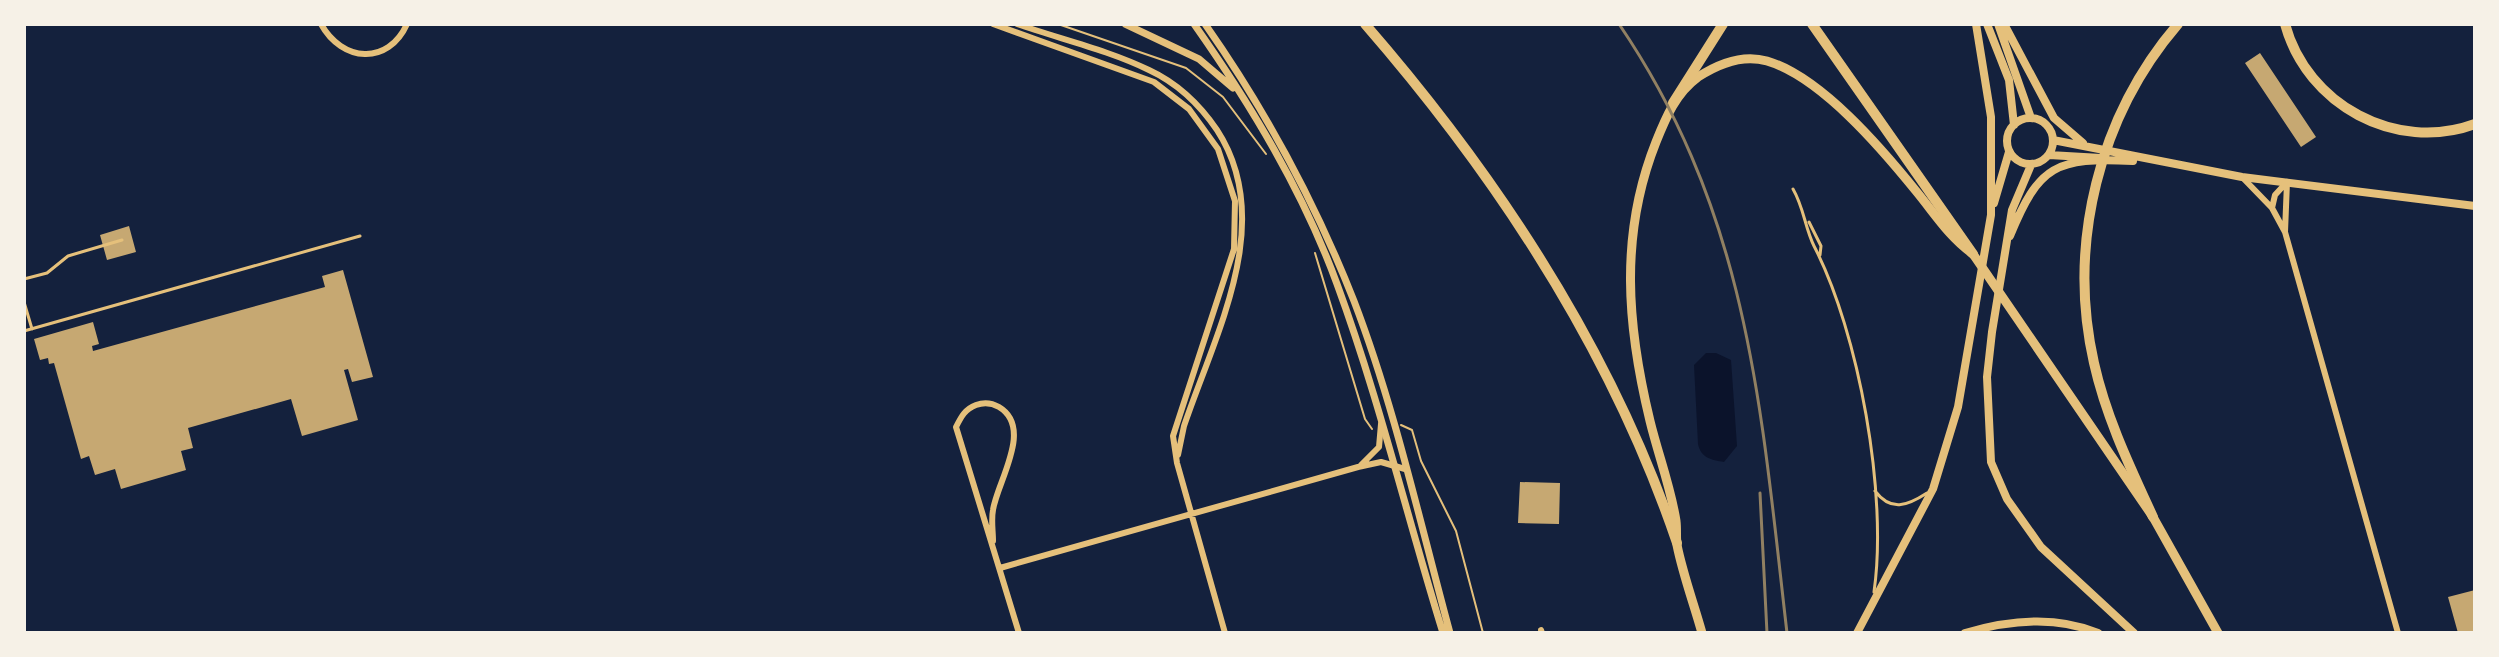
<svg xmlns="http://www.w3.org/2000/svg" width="2499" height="657" viewBox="0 0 2499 657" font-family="Arial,sans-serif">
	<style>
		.water { fill: #0b132b }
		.building { fill: #c6a872 }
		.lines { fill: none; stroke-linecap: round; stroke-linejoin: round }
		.path { stroke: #e5c07b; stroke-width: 2 }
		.service { stroke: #e5c07b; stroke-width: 3 }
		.minor { stroke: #e5c07b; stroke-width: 6 }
		.tertiary { stroke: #e5c07b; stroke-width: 7 }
		.secondary { stroke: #e5c07b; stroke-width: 8 }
		.primary { stroke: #e5c07b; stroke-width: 9 }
		.motorway { stroke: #e5c07b; stroke-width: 10 }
		.rail { stroke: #918062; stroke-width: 3 }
	</style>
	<rect width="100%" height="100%" fill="#14213d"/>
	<path class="water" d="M1706 353H1716L1731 360 1737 446 1724 462C1711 460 1701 458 1698 444L1694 365Z"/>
	<path class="building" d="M2260 53 2316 137 2301 147 2245 63Z
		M129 226 136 252 107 260 100 235Z
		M343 270 373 377 352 382 348 369 344 370 358 420 302 436 291 399 188 428 193 448 181 451 186 470 121 489 115 469 95 475 89 456 81 459 54 363 49 364 48 358 40 360 34 339 93 322 99 344 92 346 93 351 325 287 322 276Z
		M1520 482 1560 483 1559 524 1518 523Z
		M2475 590V633H2458L2448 597Z"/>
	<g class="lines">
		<path class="path" d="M1058 24 1186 68 1223 97 1266 154
			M1315 253 1365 419 1372 429
			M1401 425 1412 430 1421 461 1456 531 1483 633"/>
		<path class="service" d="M1793 189C1804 208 1805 228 1814 246 1859 333 1888 495 1874 592
			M1809 222 1821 246 1820 255
			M24 279 47 273 68 256 122 240
			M24 302 32 329
			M24 331 360 236
			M1875 491C1891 512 1907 506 1927 493"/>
		<path class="minor" d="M321 24C342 62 388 66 407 24
			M993 24 1154 82 1189 109 1218 149 1235 201 1234 249 1173 436 1177 463 1225 633
			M1017 24C1060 39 1108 50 1149 70 1177 83 1200 105 1217 130 1277 222 1215 334 1184 426L1178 455
			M2242 177 2272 208 2285 232 2398 633
			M2272 208 2275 195 2287 182
			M2285 232 2287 182
			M1361 465 1379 447 1381 424
			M993 541C993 531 991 520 993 510 997 482 1034 428 999 407 992 403 984 402 976 405 965 409 961 417 956 427L1019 633
			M1000 568 1358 467 1381 462 1405 469
			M1541 630 1542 633"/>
		<path class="tertiary" d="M1125 24 1199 59 1233 88
			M1194 24C1251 105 1303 191 1337 284 1379 398 1407 517 1443 633
			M1205 24C1266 111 1315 202 1354 301 1395 408 1420 523 1450 633"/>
		<path class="secondary" d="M1987 24 2009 80 2014 125
			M1998 24 2031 118
			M2004 24 2054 118 2083 143
			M2007 141a23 23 0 1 1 46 0a23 23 0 1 1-46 0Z
			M2053 140 2242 177 2475 206
			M2049 155 2101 158
			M2031 165 2012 210 1992 332 1987 377 1991 462 2007 499 2041 547 2134 633
			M1994 203 2009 152
			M2010 236C2039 165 2056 157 2133 161
			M1857 633 1933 489 1958 407 1991 215V117L1976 24
			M1965 633C2009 620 2055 615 2098 633"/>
		<path class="primary" d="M1702 633C1694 604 1683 575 1677 545 1676 537 1677 529 1676 521 1671 488 1658 454 1650 421 1627 326 1619 235 1656 142 1666 117 1676 93 1698 77 1718 64 1743 54 1767 61 1821 77 1882 149 1916 191 1935 214 1949 237 1973 254L2153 517 2218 633"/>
		<path class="motorway" d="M1365 24C1497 176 1612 351 1677 543
			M1812 24 1973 254
			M2285 24C2307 105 2396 153 2475 124
			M1673 103 1723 24
			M2153 517C2130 467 2106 417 2094 363 2067 244 2099 116 2178 24"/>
		<path class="rail" d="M1619 24C1750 217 1761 410 1787 633
			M1760 493 1767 633"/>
	</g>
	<rect width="2499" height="657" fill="none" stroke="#f6f1e7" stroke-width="52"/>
</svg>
